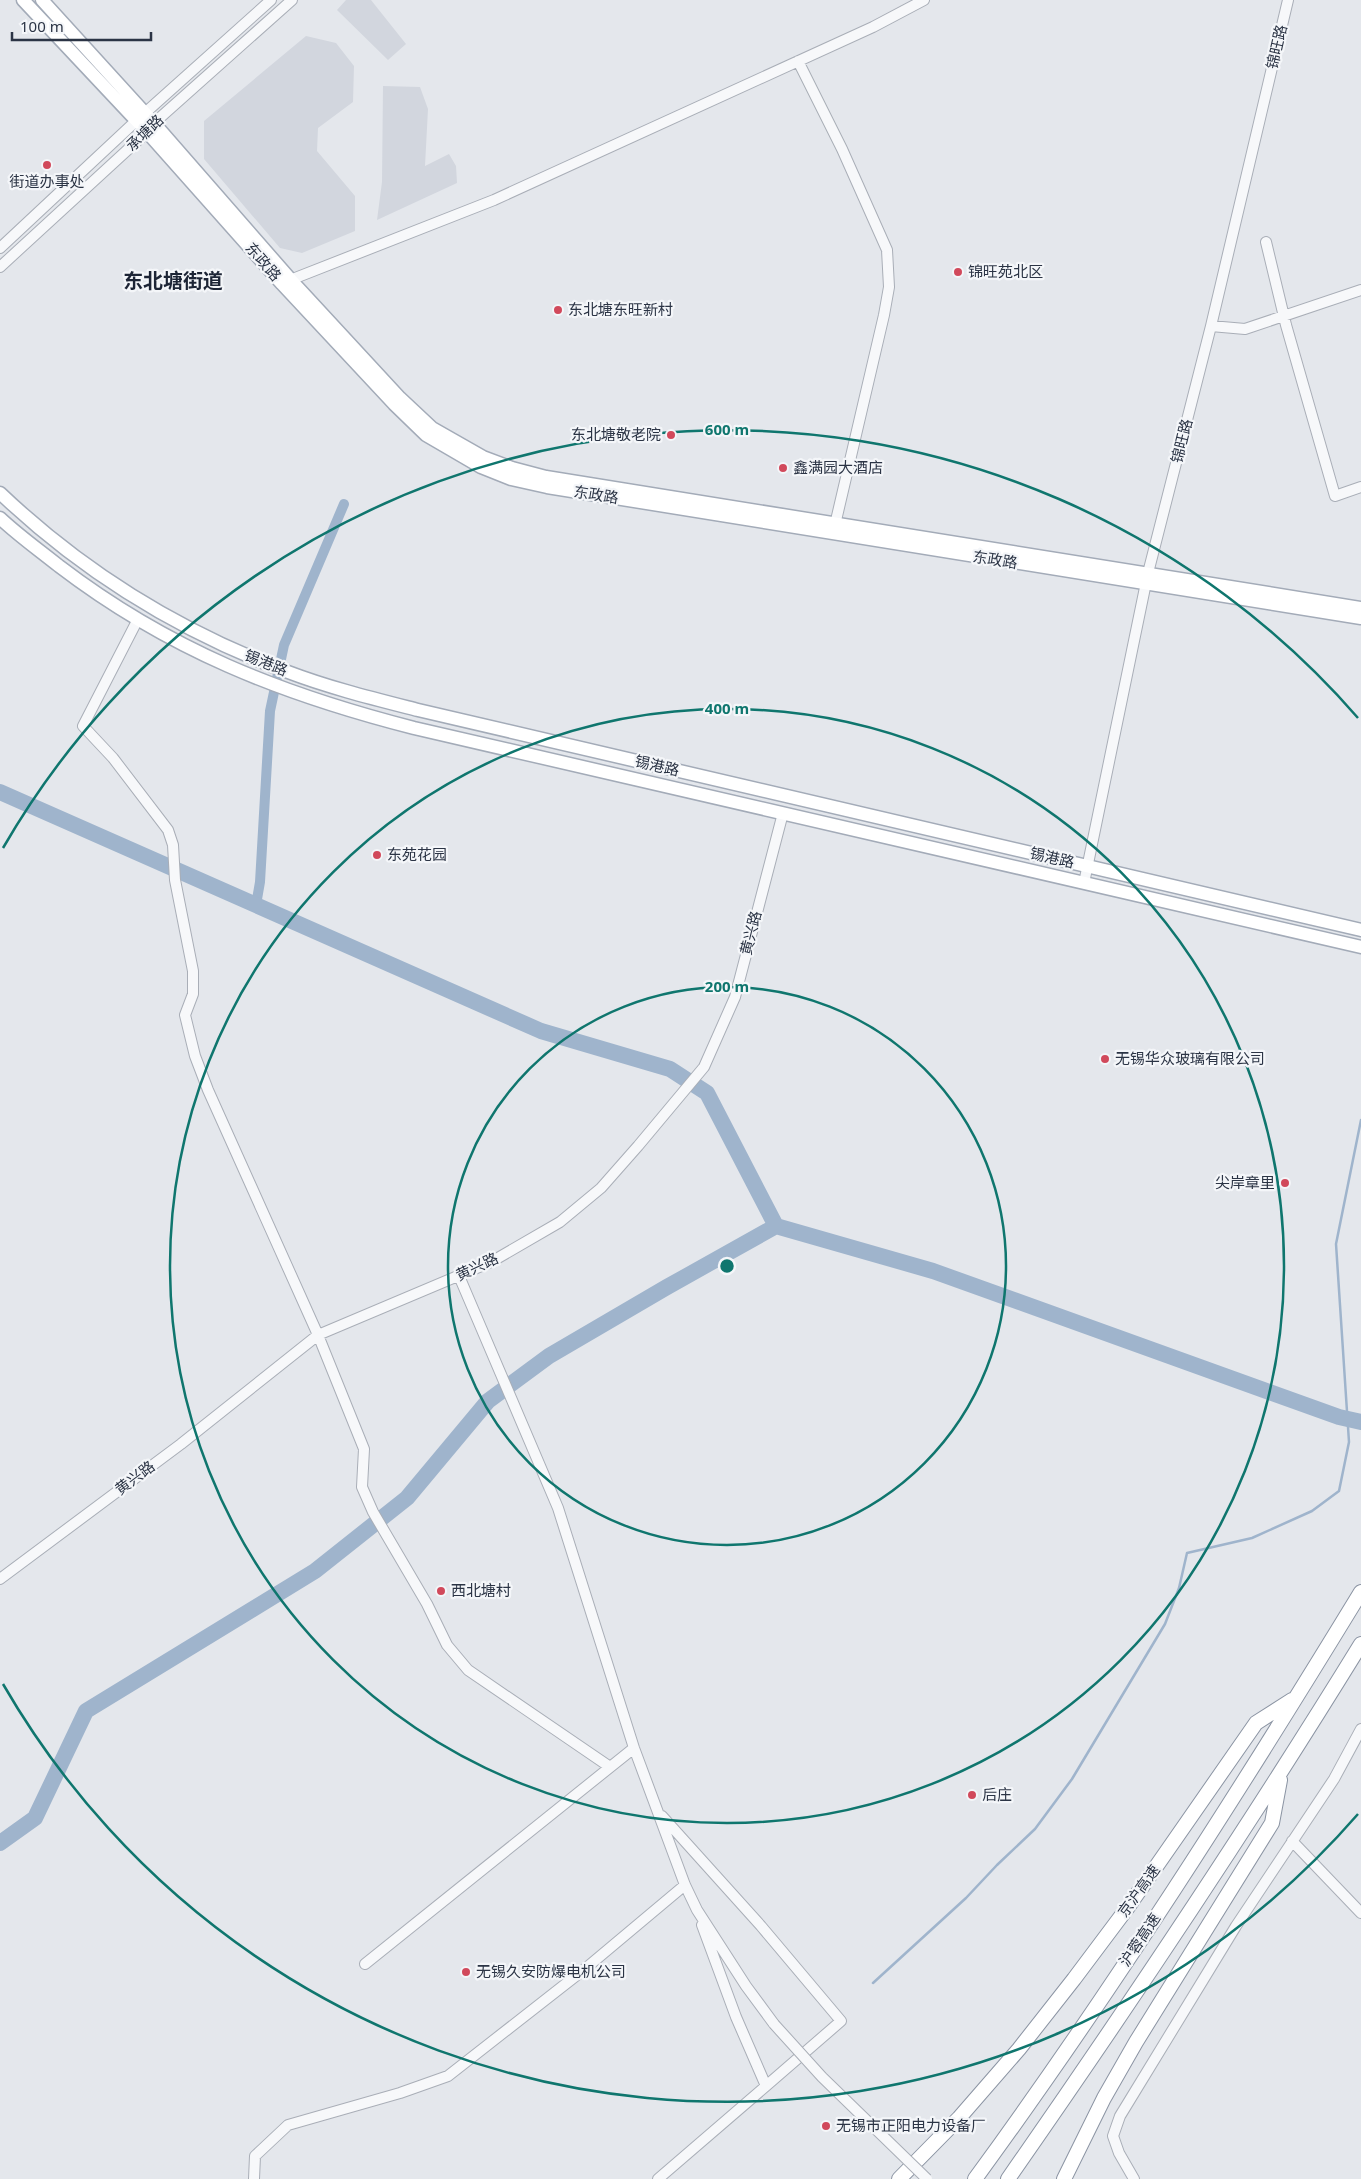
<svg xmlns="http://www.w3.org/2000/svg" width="1361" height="2179" viewBox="0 0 1361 2179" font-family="'Noto Sans','Noto Sans SC',sans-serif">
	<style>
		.built { fill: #d2d6de }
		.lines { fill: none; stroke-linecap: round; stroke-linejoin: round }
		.stream { stroke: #9fb4cc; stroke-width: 2.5 }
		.canal { stroke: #9fb4cc; stroke-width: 10 }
		.river { stroke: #9fb4cc; stroke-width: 16 }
		.minor-casing { stroke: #a9aeb7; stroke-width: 12 }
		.major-casing { stroke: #a3abb8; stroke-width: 15 }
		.highway-casing { stroke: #8b94a3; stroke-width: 16 }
		.minor { stroke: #f7f8fa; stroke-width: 10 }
		.major { stroke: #fff; stroke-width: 12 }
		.highway { stroke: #fff; stroke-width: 14 }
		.minor-bridge-casing { stroke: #a9aeb7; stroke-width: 12; stroke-linecap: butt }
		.minor-bridge { stroke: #f7f8fa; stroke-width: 10 }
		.ring { fill: none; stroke: #0f766e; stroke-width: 2.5 }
		.poi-dot { fill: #d1495b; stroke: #f4f6f9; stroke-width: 2 }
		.labels { text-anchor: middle; stroke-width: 4.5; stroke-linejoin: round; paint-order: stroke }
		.street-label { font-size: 15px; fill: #2b3445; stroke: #f4f6f9 }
		.poi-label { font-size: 15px; fill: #2b3445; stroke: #f4f6f9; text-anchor: start }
		.district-label { font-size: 20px; font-weight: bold; fill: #1d2536; stroke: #f4f6f9 }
		.centre { fill: #0f766e; stroke: #f4f6f9; stroke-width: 2.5 }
		.ring-label { font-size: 15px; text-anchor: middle; font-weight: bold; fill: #0f766e; stroke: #f4f6f9; stroke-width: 4.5; stroke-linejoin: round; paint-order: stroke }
	</style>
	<rect width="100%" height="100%" fill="#e4e7ec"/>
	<path class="built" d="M346 0H371L406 44 388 60 337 10Z
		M306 36 336 43 354 66 353 102 318 128 317 151 355 196V231L302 253 280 248 204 159V121Z
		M383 86 420 87 428 109 425 166 449 154 456 166 457 183 377 220 382 182Z"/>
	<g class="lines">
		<path class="stream" d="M873 1983 966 1898 997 1865 1035 1829 1072 1779 1165 1624 1179 1588 1187 1553 1252 1538 1312 1511 1339 1491 1349 1442 1336 1244 1361 1120"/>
		<path class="canal" d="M256 905 260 882 270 711 284 645 344 504"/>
		<path class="river" d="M0 792 541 1031 670 1069 707 1093 776 1226 933 1271 1339 1417 1361 1422
			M0 1843 35 1818 86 1711 315 1571 407 1498 488 1401 549 1356 667 1287 776 1226"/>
		<defs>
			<path id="minor" d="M798 61 842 149 887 250 889 287 884 315 834 529
				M1266 242 1286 325 1335 496 1361 487
				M0 248 136 121 271 0
				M0 267 147 132 154 123 292 0
				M285 282 494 200 873 27 924 0
				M1211 326 1245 329 1361 290
				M137 621 83 726 113 758 168 830 173 845 175 880 193 971V994L185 1015 195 1056 208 1090 318 1335 364 1449 362 1487 373 1512 427 1604 447 1645 468 1670 610 1767
				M1084 883 1148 573 1211 326 1288 0
				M459 1276 558 1508 634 1748 685 1885 697 1910 746 1986 774 2024
				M0 1579 181 1444 318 1335 491 1262 560 1222 601 1188 638 1146 704 1067 735 997 783 813
				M662 1816 761 1926 841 2021 766 2086 736 2017 702 1925
				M1292 1841 1361 1913
				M365 1964 634 1748
				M254 2179 255 2156 288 2125 400 2093 448 2076 586 1968 685 1885
				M658 2179 766 2086
				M1134 2179 1119 2153 1113 2136 1120 2116 1236 1926 1334 1779 1361 1729"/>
			<path id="major" d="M23 0 147 132 282 284 394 404 426 435 481 467 511 479 547 487 1361 618
				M42 0 154 123 291 280 400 398 432 428 483 457 512 468 546 477 1361 608
				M0 493C82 571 181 632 288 672 330 688 375 699 418 710L1361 930
				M0 518C18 535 39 550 59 566 169 650 281 694 414 728L1361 947"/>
			<path id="highway" d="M899 2179 959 2118 1019 2049 1074 1979 1128 1907 1256 1723 1292 1700
				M975 2179C1113 1990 1239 1792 1361 1592
				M1008 2179C1130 2004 1249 1826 1361 1644
				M1064 2179 1104 2098 1136 2042 1272 1823 1280 1780"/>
		</defs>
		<use href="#minor" class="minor-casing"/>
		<use href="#major" class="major-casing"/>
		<use href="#highway" class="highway-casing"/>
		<use href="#minor" class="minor"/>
		<use href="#major" class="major"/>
		<use href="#highway" class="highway"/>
		<defs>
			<path id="minor-bridge" d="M774 2024 822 2077 927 2179"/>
		</defs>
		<use href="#minor-bridge" class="minor-bridge-casing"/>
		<use href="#minor-bridge" class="minor-bridge"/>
	</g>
	<g class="ring">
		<circle cx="727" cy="1266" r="279"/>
		<circle cx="727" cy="1266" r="557"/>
		<path d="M1358 1814A836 836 0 0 1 3 1684M3 848A836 836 0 0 1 1358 718"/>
	</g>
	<g class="poi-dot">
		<circle cx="47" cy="165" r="5"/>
		<circle cx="958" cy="272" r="5"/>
		<circle cx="558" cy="310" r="5"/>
		<circle cx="671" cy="435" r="5"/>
		<circle cx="783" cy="468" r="5"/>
		<circle cx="377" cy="855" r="5"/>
		<circle cx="1105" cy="1059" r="5"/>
		<circle cx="1285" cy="1183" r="5"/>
		<circle cx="441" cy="1591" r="5"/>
		<circle cx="972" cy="1795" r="5"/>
		<circle cx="466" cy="1972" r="5"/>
		<circle cx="826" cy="2126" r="5"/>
	</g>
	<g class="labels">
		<g class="street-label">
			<text transform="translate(1277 47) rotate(-77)" y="5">锦旺路</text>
			<text transform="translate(145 133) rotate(-44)" y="5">承塘路</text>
			<text transform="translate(263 262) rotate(49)" y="5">东政路</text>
			<text transform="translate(1182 441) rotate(-76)" y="5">锦旺路</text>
			<text transform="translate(596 495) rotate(9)" y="5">东政路</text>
			<text transform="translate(995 560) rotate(9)" y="5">东政路</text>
			<text transform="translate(266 663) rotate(22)" y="5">锡港路</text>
			<text transform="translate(657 766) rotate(13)" y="5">锡港路</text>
			<text transform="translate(1052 858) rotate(13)" y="5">锡港路</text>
			<text transform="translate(751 933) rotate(-76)" y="5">黄兴路</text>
			<text transform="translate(477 1267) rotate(-25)" y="5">黄兴路</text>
			<text transform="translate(135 1478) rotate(-37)" y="5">黄兴路</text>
			<text transform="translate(1139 1891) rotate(-54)" y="5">京沪高速</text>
			<text transform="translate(1140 1940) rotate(-56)" y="5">沪蓉高速</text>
		</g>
		<g class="poi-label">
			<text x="47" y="187" text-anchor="middle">街道办事处</text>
			<text x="968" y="277">锦旺苑北区</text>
			<text x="568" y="315">东北塘东旺新村</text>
			<text x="661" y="440" text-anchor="end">东北塘敬老院</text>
			<text x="793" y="473">鑫满园大酒店</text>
			<text x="387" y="860">东苑花园</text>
			<text x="1115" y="1064">无锡华众玻璃有限公司</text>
			<text x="1275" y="1188" text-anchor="end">尖岸章里</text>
			<text x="451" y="1596">西北塘村</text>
			<text x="982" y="1800">后庄</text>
			<text x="476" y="1977">无锡久安防爆电机公司</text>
			<text x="836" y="2131">无锡市正阳电力设备厂</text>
		</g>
		<g class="district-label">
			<text x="173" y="288">东北塘街道</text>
		</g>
	</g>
	<circle cx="727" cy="1266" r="8" class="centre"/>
	<g class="ring-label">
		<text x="727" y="435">600 m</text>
		<text x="727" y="714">400 m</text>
		<text x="727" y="992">200 m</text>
	</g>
	<path d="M12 32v8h139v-8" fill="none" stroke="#2b3445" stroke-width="2.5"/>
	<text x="20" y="32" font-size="15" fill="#2b3445" stroke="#f4f6f9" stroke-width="4" paint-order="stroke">100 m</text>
</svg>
